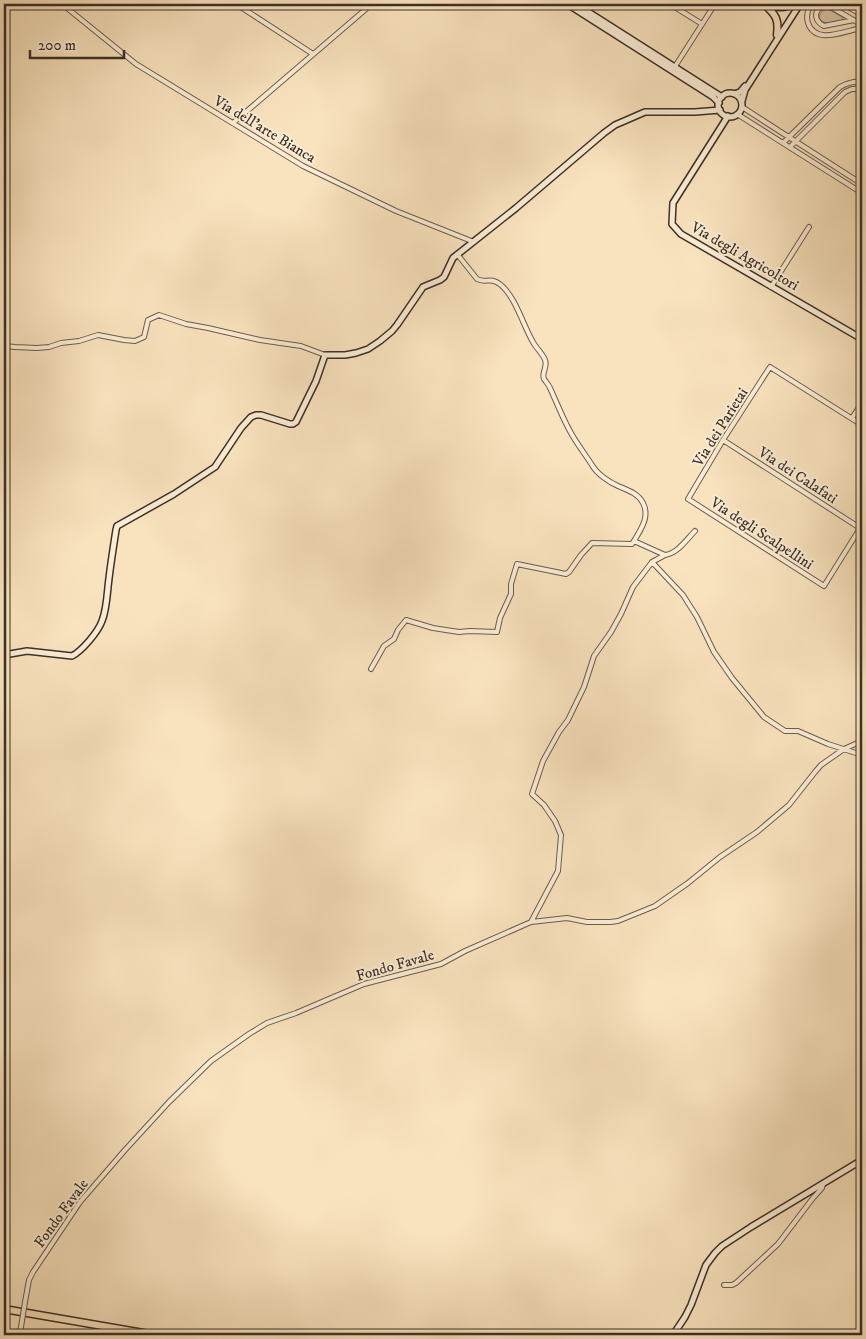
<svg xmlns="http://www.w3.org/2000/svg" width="866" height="1339" viewBox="0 0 866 1339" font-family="'IM FELL DW Pica',serif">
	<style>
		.green { fill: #d9c5a4; stroke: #8a7a66 }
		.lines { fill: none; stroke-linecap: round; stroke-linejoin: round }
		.street-casing { stroke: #6a5d4e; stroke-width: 6 }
		.secondary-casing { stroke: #3b3028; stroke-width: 8 }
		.highway-casing { stroke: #3b3028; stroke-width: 9 }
		.street { stroke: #fbedd5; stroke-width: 4 }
		.secondary { stroke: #fbedd5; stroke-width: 5 }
		.highway { stroke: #f9e3be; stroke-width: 6 }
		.street-bridge-casing { stroke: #6a5d4e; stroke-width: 6; stroke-linecap: butt }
		.street-bridge { stroke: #fbedd5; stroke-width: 4 }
		.labels { text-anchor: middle; stroke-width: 4; stroke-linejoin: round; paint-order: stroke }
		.street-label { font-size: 15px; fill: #3b3028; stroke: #fbedd5 }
	</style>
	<rect width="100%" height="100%" fill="#f9e3be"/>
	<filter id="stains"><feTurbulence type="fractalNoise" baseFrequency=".004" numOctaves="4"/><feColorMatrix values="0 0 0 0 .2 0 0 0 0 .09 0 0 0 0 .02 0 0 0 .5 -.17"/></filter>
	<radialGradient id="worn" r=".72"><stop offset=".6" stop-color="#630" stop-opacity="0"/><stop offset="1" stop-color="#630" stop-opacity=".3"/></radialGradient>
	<path class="green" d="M826 9 830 10 844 18V20C839 21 832 23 827 23 816 22 818 12 826 9Z"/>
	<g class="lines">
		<defs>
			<path id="street" d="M62 4 136 64 303 166 396 211 474 242
				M236 4 313 54
				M670 4 702 24
				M812 4C808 9 806 16 808 23 816 46 846 30 862 28
				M843 4 862 15
				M854 20 824 26C810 19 816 3 831 7L862 25
				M674 68 715 4
				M742 107 862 184
				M737 114 862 193
				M233 123 366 9 370 4
				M783 143 840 87C847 83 854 81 862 82
				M790 147 845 92 852 89H862
				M457 254 477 279C486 284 490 276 501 285 516 298 523 325 533 342 536 348 543 354 545 360 548 367 541 373 544 379 546 382 549 385 550 388 557 403 563 419 571 433 577 444 585 454 592 465 597 474 609 482 618 486 627 490 638 493 643 503 650 517 641 529 634 541L665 555 652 562 683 595 697 617 714 652 732 678 764 717 785 731H798L828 744 862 755
				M771 287 809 227
				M4 346 15 347 37 348 49 347 61 343 79 341 98 335 124 340 135 341 144 337 148 320 159 315 186 324 208 328 260 340 301 346 325 355
				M852 418 862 403
				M862 425 770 367 723 440 688 499 824 586 862 525
				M723 440 860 528
				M665 555C678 553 686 540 695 531
				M371 669 384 646 394 639 398 630 406 620 433 628 459 632 470 631 497 632 500 618 511 594V584L517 564 566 574 569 572 581 555 592 543 632 544 634 541
				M531 922 558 871 561 835 555 821 544 805 532 794 543 761 559 732 568 720 584 687 594 656 611 632 621 614 633 587 652 562
				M724 1285H732L736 1283 778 1244 813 1198 822 1188 823 1184
				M25 1302 29 1280 33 1272 80 1202 125 1150 169 1102 211 1061 249 1034 267 1023 296 1013 364 984 441 964 465 951 531 922 567 918 587 922H610L618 921 655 906 688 883 720 857 757 832 789 805 815 772 821 765 844 749 862 741
				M19 1335 21 1327"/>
			<path id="secondary" d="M567 4 713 97 719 103
				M576 4 722 97
				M718 105a12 12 0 1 1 24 0a12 12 0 1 1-24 0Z
				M734 94 740 92 745 86
				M742 101 745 90 800 4
				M728 116 673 203 672 224 681 234 862 339
				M4 655 27 651 72 656C82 651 98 632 102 621 106 611 107 598 108 587 110 568 113 549 116 530L117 526 174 494 215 467 241 428 251 417 256 415H261L290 424H293L296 422 316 381 325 355H345L356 353 368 349 380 341 392 331 397 325 423 287 440 280 444 277 453 258 516 208 604 133 615 125 645 112H695L720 110
				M673 1335 685 1317 691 1305 706 1265 715 1253 722 1246 751 1227 862 1160"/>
			<path id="highway" d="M764 4C776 15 779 19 777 35
				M766 4C777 7 783 9 794 4
				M4 1309 155 1335"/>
		</defs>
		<use href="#street" class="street-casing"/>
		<use href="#secondary" class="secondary-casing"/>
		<use href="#highway" class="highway-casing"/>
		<use href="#street" class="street"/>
		<use href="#secondary" class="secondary"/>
		<use href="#highway" class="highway"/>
		<defs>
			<path id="street-bridge" d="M21 1327 25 1302"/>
		</defs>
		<use href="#street-bridge" class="street-bridge-casing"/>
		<use href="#street-bridge" class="street-bridge"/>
	</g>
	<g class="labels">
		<g class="street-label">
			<text transform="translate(265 129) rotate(31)" y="5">Via dell'arte Bianca</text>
			<text transform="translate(745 256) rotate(30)" y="5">Via degli Agricoltori</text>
			<text transform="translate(720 427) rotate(-58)" y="5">Via dei Parietai</text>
			<text transform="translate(798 475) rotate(33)" y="5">Via dei Calafati</text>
			<text transform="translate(762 533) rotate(33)" y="5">Via degli Scalpellini</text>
			<text transform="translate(395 965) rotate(-16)" y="5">Fondo Favale</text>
			<text transform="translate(61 1213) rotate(-54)" y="5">Fondo Favale</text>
		</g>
	</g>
	<rect width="866" height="1339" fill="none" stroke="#f9e3be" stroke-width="20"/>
	<rect x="5" y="5" width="856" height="1329" fill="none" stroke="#3b3028" stroke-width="2.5"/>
	<rect x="10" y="10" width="846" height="1319" fill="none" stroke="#3b3028"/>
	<path d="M30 50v8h94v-8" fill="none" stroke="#3b3028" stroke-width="2.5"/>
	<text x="38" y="50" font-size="15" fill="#3b3028" stroke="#fbedd5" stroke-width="4" paint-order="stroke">200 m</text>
	<rect width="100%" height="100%" filter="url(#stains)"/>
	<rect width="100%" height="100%" fill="url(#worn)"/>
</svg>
